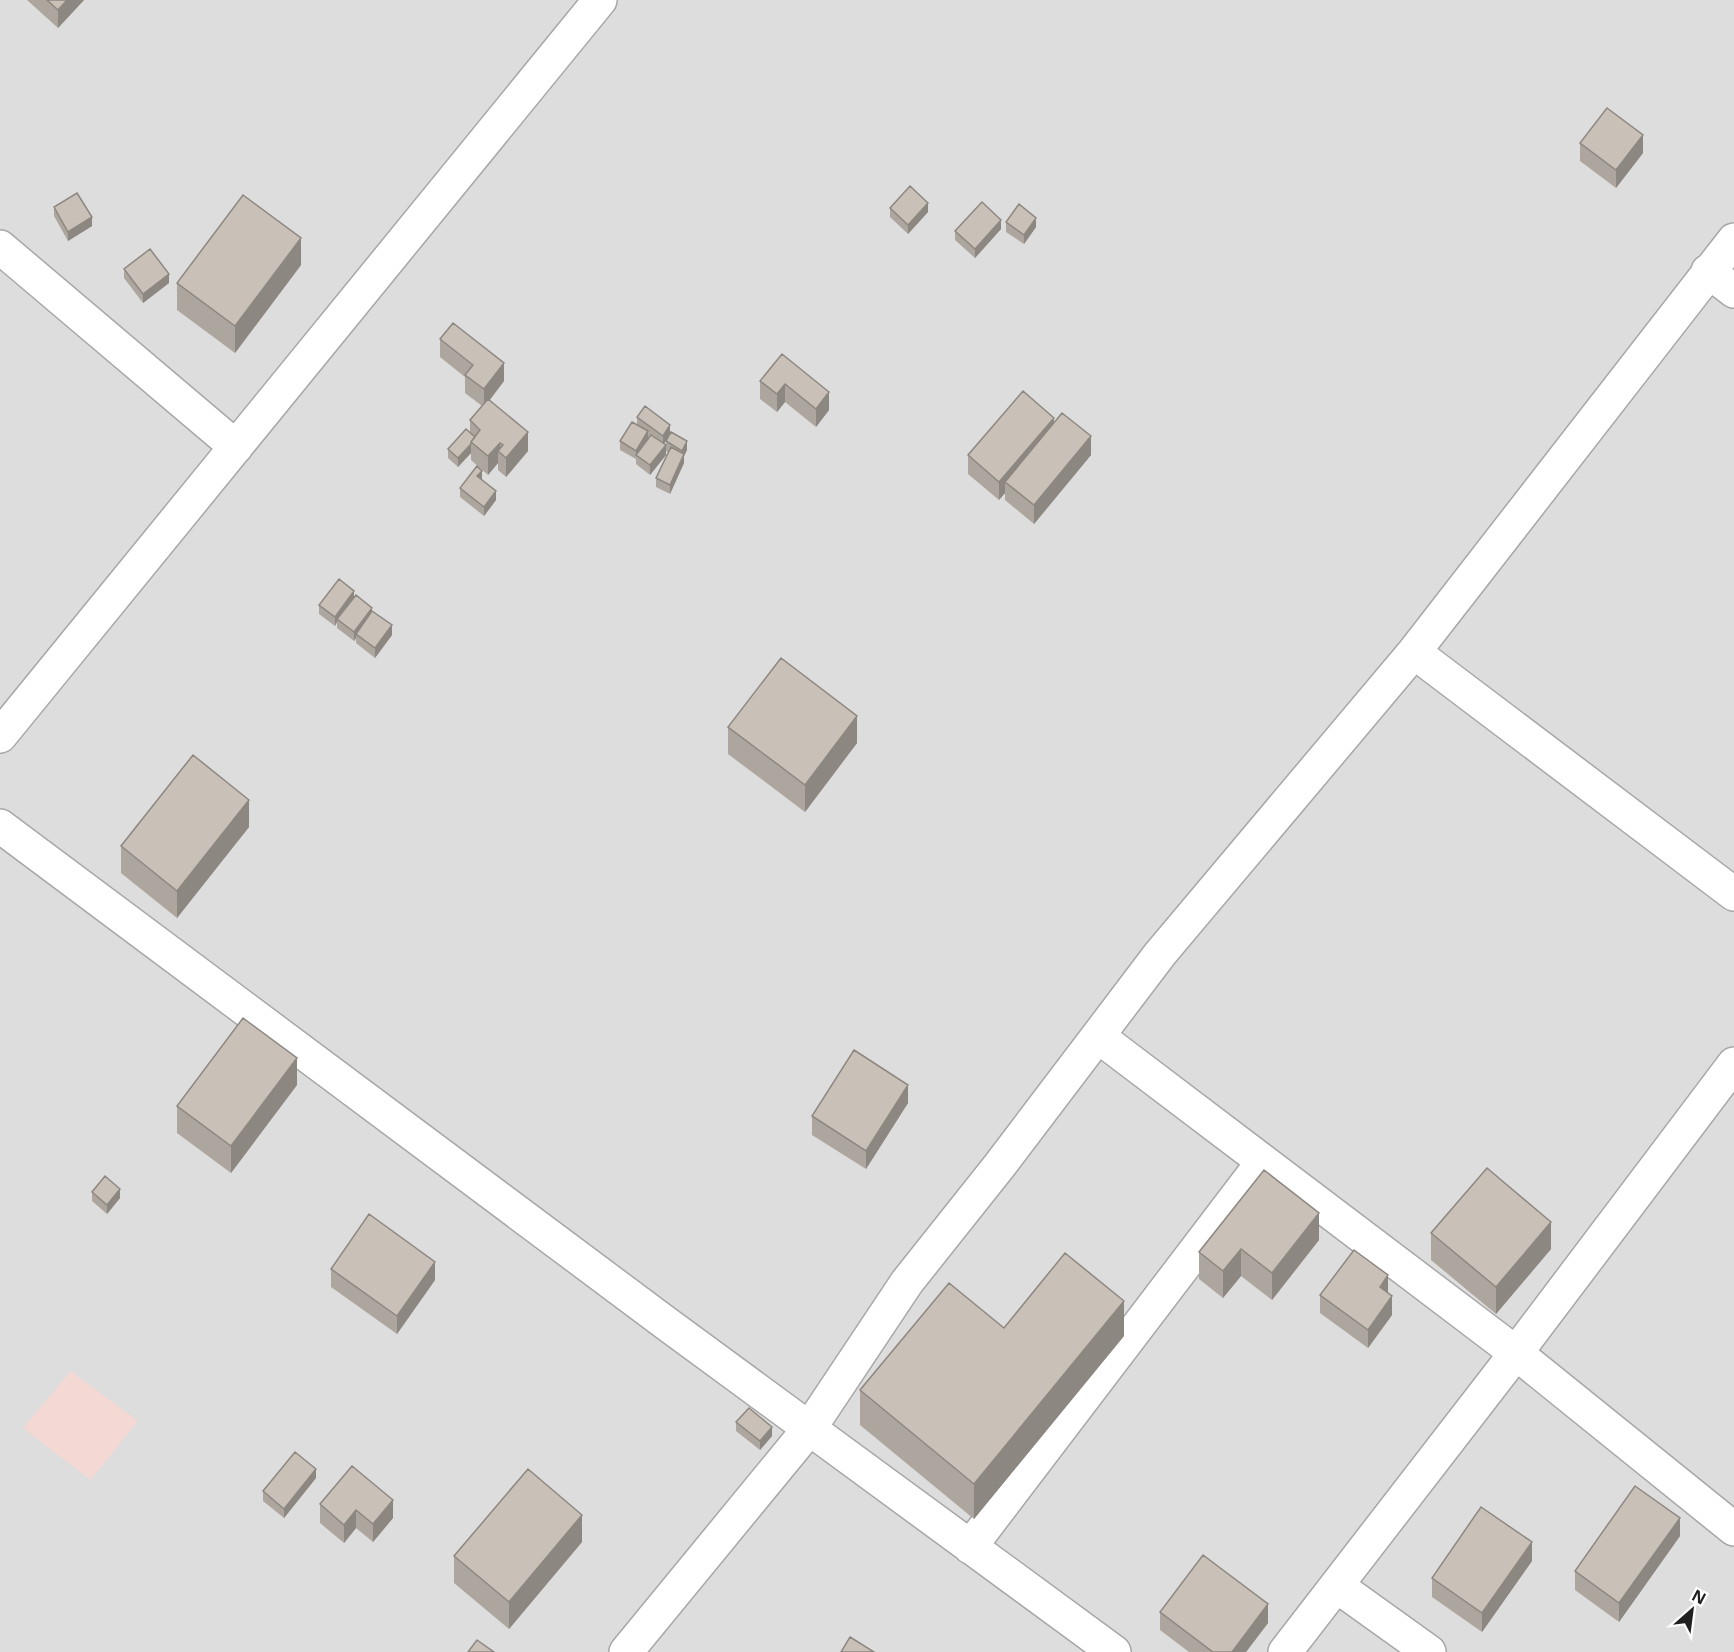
<svg xmlns="http://www.w3.org/2000/svg" width="1734" height="1652" viewBox="0 0 1734 1652" font-family="'Noto Sans',sans-serif">
	<style>
		.residential { fill: #dedddd }
		.commercial { fill: #f3d8d4 }
		.lines { fill: none; stroke-linecap: round; stroke-linejoin: round }
		.minor-casing { stroke: #a7a7a7; stroke-width: 36 }
		.minor { stroke: #fff; stroke-width: 33 }
		.wall { fill: #ada69e }
		.shaded-wall { fill: #8d8781 }
		.building { fill: #c9c1b8; stroke: #8d8781; stroke-width: 1.5 }
	</style>
	<rect width="100%" height="100%" fill="#f1eee6"/>
	<path class="residential" d="M0 0H1734V1652H0Z"/>
	<path class="commercial" d="M71 1371 138 1421 91 1480 23 1428Z"/>
	<g class="lines">
		<defs>
			<path id="minor" d="M0 247 236 447
				M1708 271 1734 291
				M1414 652 1734 894
				M0 736 600 0
				M0 826 667 1324 1114 1652
				M1099 1037 1516 1353 1734 1529
				M970 1547 1263 1162
				M1337 1586 1429 1652
				M626 1652 809 1429 907 1282 1000 1165 1160 954 1414 652 1734 240
				M1285 1652 1516 1353 1734 1064"/>
		</defs>
		<use href="#minor" class="minor-casing"/>
		<use href="#minor" class="minor"/>
	</g>
	<path class="wall" d="M27 0H84L58 28Z
		M1580 143 1643 153 1616 188 1580 161Z
		M54 207 92 226 68 241 54 216Z
		M890 208 928 212 908 234 890 217Z
		M1006 222 1036 227 1024 244 1006 232Z
		M1001 229 975 258 955 240V231Z
		M301 265 235 353 177 310V283Z
		M124 269 169 283 143 303 124 278Z
		M440 339 504 381 490 400 528 451 506 477 498 470V463L488 475 471 460V453L458 467 448 458V449L470 432V420L482 406 465 393V377L440 357Z
		M782 354 829 410 816 427 785 402 777 412 760 399V381Z
		M637 417 670 434 687 450 684 456V463L670 494 656 487V478L668 452 666 451V441L667 439 664 444 666 455 650 475 636 464V459L620 450V441L637 424Z
		M1054 423 1091 455 1034 524 1005 500V493L999 500 968 474V455Z
		M482 480 496 500 484 516 460 497V488Z
		M354 597 372 611 392 635 375 658 356 643V638L354 641 337 628V622L335 626 319 614V605Z
		M728 727 857 743 805 812 728 754Z
		M249 827 177 918 121 873V846Z
		M297 1085 231 1173 177 1133V1106Z
		M908 1103 866 1169 812 1135V1116Z
		M92 1192 120 1198 107 1214 92 1201Z
		M1431 1233 1551 1249 1496 1314 1431 1260Z
		M1319 1240 1272 1300 1241 1276 1223 1298 1199 1279V1252Z
		M331 1269 435 1280 397 1334 331 1287Z
		M1388 1293 1392 1315 1368 1348 1320 1313V1295Z
		M1124 1336 974 1519 860 1425V1390Z
		M736 1422 772 1436 760 1450 736 1431Z
		M352 1466 393 1518 373 1542 356 1528 344 1543 320 1523V1504Z
		M316 1478 284 1518 263 1501V1491Z
		M1680 1536 1619 1622 1575 1590V1571Z
		M582 1542 509 1629 454 1583V1556Z
		M1532 1561 1482 1632 1432 1597V1578Z
		M1160 1612 1268 1623 1246 1652H1189L1160 1630Z"/>
	<path class="shaded-wall" d="M67 0H84L58 28V10Z
		M1643 135V153L1616 188V170Z
		M928 203V212L908 234V225Z
		M92 217V226L68 241V232Z
		M1036 218V227L1024 244V235Z
		M1001 220V229L975 258V249Z
		M301 238V265L235 353V326Z
		M169 274V283L143 303V294Z
		M504 363V381L484 407V389Z
		M785 384V402L777 412V394Z
		M829 392V410L816 427V409Z
		M1054 418V436L1005 482V493L999 500V482Z
		M670 425V435L663 445V436Z
		M648 431V441L636 455V460V451Z
		M528 432V451L506 477V458Z
		M1091 436V455L1034 524V505Z
		M687 441V450L684 456V463L670 494V485L682 459V451Z
		M500 443V453L498 451V463L488 475V456Z
		M471 444V453L458 467V458Z
		M666 445V455L650 475V465Z
		M482 471V480L477 476Z
		M496 491V500L484 516V507Z
		M354 591V600L337 619V622L335 626V617Z
		M372 608V617L356 634V638L354 641V632Z
		M392 625V635L375 658V648Z
		M857 716V743L805 812V785Z
		M249 800V827L177 918V891Z
		M297 1058V1085L231 1173V1146Z
		M908 1085V1103L866 1169V1151Z
		M120 1189V1198L107 1214V1205Z
		M1319 1213V1240L1272 1300V1273Z
		M1551 1222V1249L1496 1314V1287Z
		M1241 1249V1276L1223 1298V1271Z
		M435 1262V1280L397 1334V1316Z
		M1388 1275V1293L1380 1287Z
		M1392 1296V1315L1368 1348V1330Z
		M1124 1301V1336L974 1519V1484Z
		M772 1427V1436L760 1450V1441Z
		M316 1469V1478L284 1518V1509Z
		M393 1500V1518L373 1542V1524Z
		M356 1510V1528L344 1543V1525Z
		M582 1515V1542L509 1629V1602Z
		M1680 1518V1536L1619 1622V1603Z
		M1532 1542V1561L1482 1632V1613Z
		M1268 1604V1623L1246 1652H1232Z"/>
	<path class="building" d="M47 0H67L58 10Z
		M1607 108 1643 135 1616 170 1580 143Z
		M910 186 928 203 908 225 890 208Z
		M77 193 92 217 68 232 54 207Z
		M243 195 301 238 235 326 177 283Z
		M982 202 1001 220 975 249 955 231Z
		M1019 204 1036 218 1024 235 1006 222Z
		M150 249 169 274 143 294 124 269Z
		M453 323 504 363 484 389 465 375 473 365 440 339Z
		M782 354 829 392 816 409 785 384 777 394 760 381Z
		M1023 391 1054 418 999 482 968 455Z
		M488 399 528 432 506 458 498 451 503 445 500 443 488 456 471 442 480 430 470 420Z
		M645 406 670 425 663 436 637 417Z
		M1062 413 1091 436 1034 505 1005 482Z
		M632 422 648 431 636 451 620 441Z
		M466 429 475 437 471 442V444L458 458 448 449Z
		M671 432 687 441 682 451 666 441Z
		M651 435 666 445 650 465 636 455Z
		M671 447 684 454 670 485 656 478Z
		M477 466 482 471 477 476 496 491 484 507 460 488Z
		M339 579 354 591 335 617 319 605Z
		M356 595 372 608 354 632 337 619Z
		M372 611 392 625 375 648 356 634Z
		M781 658 857 716 805 785 728 727Z
		M193 755 249 800 177 891 121 846Z
		M243 1018 297 1058 231 1146 177 1106Z
		M854 1050 908 1085 866 1151 812 1116Z
		M1487 1168 1551 1222 1496 1287 1431 1233Z
		M1264 1170 1319 1213 1272 1273 1241 1249 1223 1271 1199 1252Z
		M105 1176 120 1189 107 1205 92 1192Z
		M369 1214 435 1262 397 1316 331 1269Z
		M1354 1250 1388 1275 1380 1287 1392 1296 1368 1330 1320 1295Z
		M1065 1253 1124 1301 974 1484 860 1390 949 1283 1004 1328Z
		M749 1408 772 1427 760 1441 736 1422Z
		M295 1452 316 1469 284 1509 263 1491Z
		M352 1466 393 1500 373 1524 356 1510 344 1525 320 1504Z
		M528 1469 582 1515 509 1602 454 1556Z
		M1635 1486 1680 1518 1619 1603 1575 1571Z
		M1481 1507 1532 1542 1482 1613 1432 1578Z
		M1203 1555 1268 1604 1232 1652H1213L1160 1612Z
		M850 1637 874 1652H841Z
		M477 1640 494 1652H468Z"/>
	<g transform="translate(1692 1610) rotate(28)" stroke="#ffffff" stroke-width="4.5" paint-order="stroke">
	<path d="M0-4.5L10 22L0 15L-10 22Z" fill="#202020"/>
	<text y="-9" font-size="16" font-weight="bold" text-anchor="middle" fill="#202020">N</text>
	</g>
</svg>
